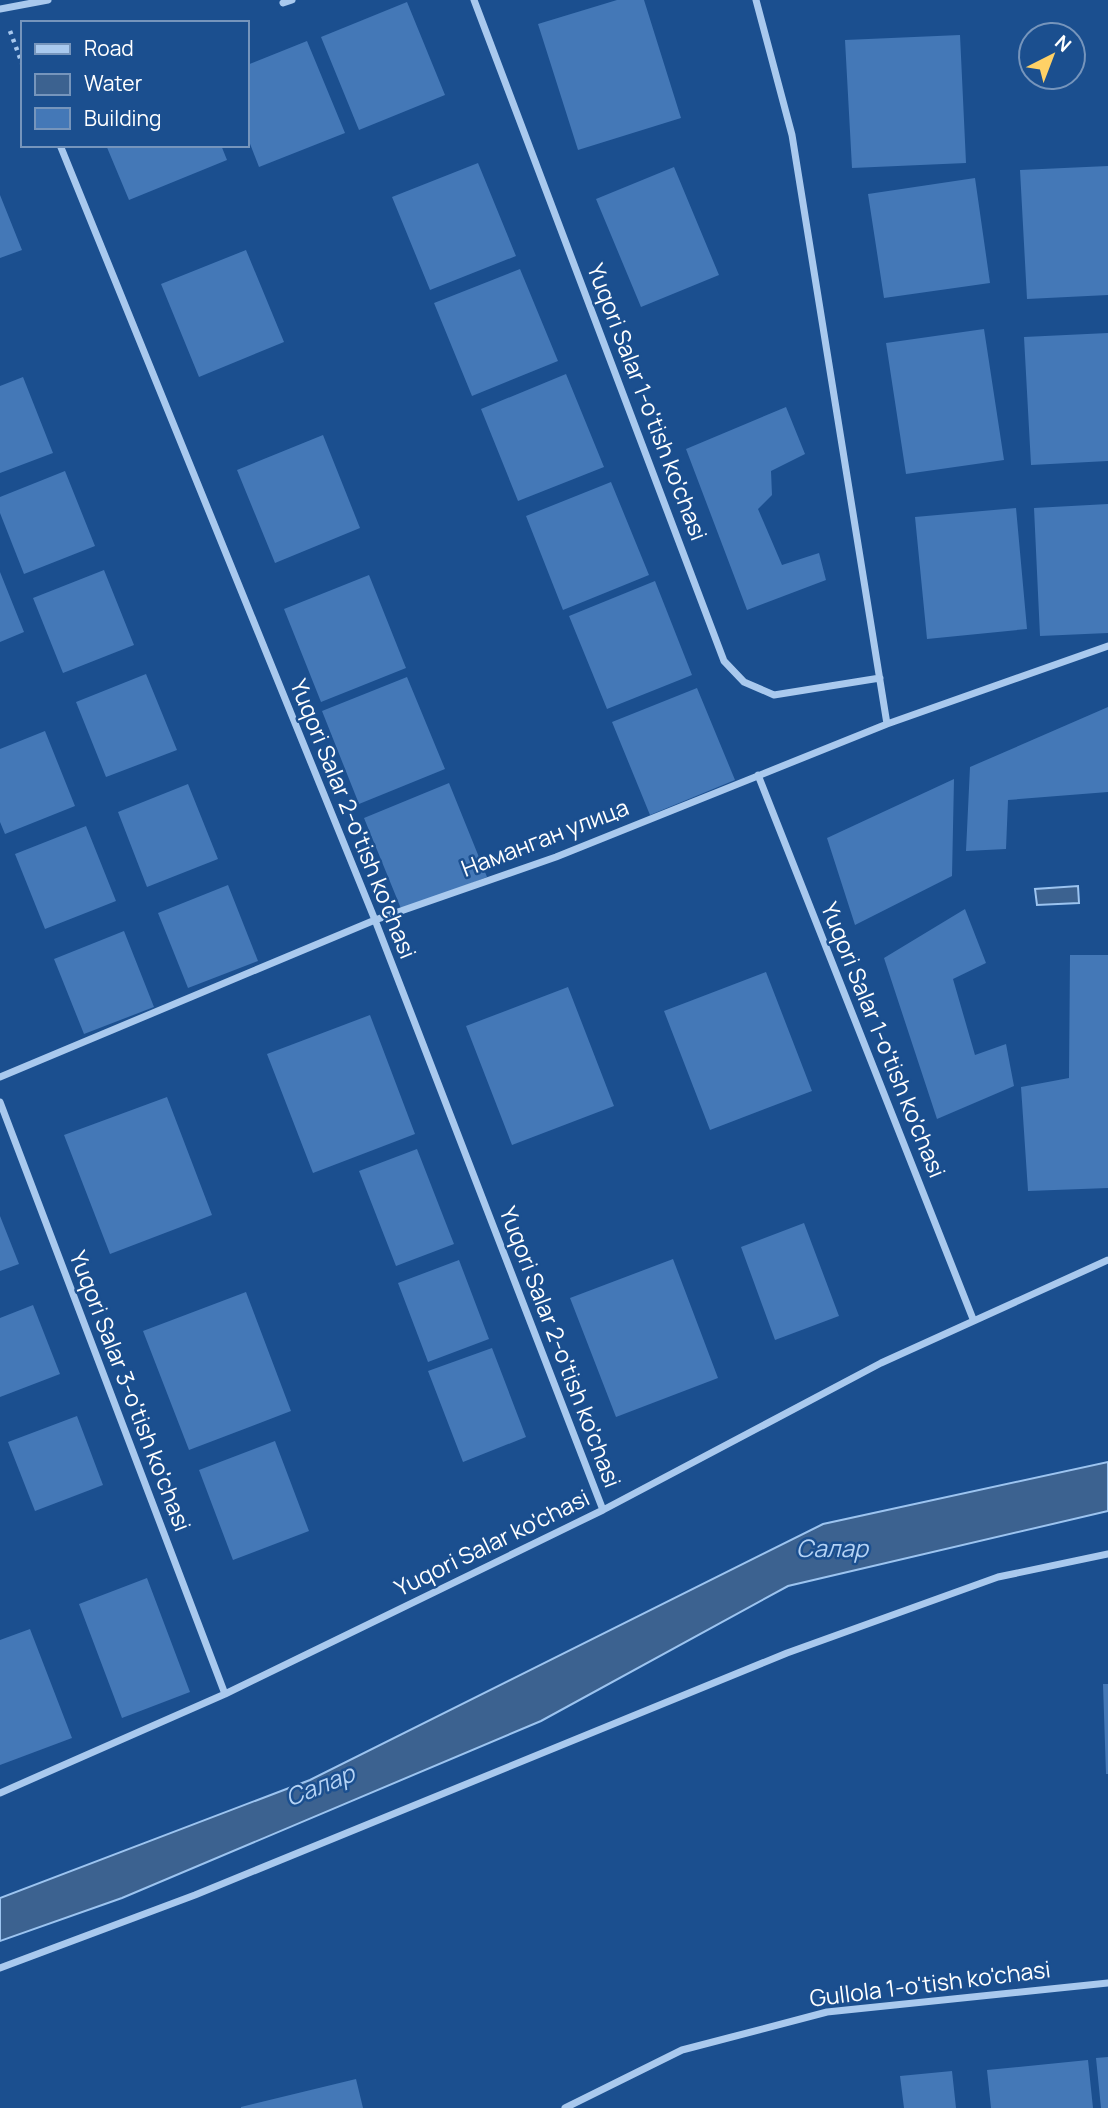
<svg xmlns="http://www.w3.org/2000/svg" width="1108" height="2108" viewBox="0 0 1108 2108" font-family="Manrope,sans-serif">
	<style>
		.water { fill: #3c6290; stroke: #9cc4f0; stroke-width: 2 }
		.building { fill: #4478b7 }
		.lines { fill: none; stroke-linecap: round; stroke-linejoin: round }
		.path { stroke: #a9c9ee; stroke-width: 4.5; stroke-dasharray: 3.5 5; stroke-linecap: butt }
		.minor { stroke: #a9c9ee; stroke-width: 7 }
		.labels { text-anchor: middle; stroke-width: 5; stroke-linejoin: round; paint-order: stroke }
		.street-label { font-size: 23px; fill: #fff; stroke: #1b4f8f }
		.water-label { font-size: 24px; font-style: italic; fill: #b5d3f5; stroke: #1b4f8f }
	</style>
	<rect width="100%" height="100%" fill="#1b4f8f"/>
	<path class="water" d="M1078 886 1079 903 1037 905 1035 889Z
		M1108 1462V1511L788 1586 541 1721 122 1898 0 1941V1898L310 1780 823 1524Z"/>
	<path class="building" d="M617 0H644L681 118 578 150 538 24Z
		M407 2 445 95 359 130 321 37Z
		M960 35 966 163 852 168 845 40Z
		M307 41 345 133 259 167 247 136V65Z
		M106 145H221L227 160 129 200Z
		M478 163 516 256 430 290 392 197Z
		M1108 166V295L1027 299 1020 170Z
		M674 167 719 275 641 307 596 199Z
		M975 178 990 283 884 298 868 194Z
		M0 195 22 250 0 258Z
		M246 250 284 342 199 377 161 284Z
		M520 269 558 361 472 396 434 303Z
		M984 329 1004 460 906 474 886 343Z
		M1108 333V461L1031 465 1024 337Z
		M566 374 604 467 518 501 481 409Z
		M23 377 53 453 0 473V386Z
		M786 407 805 454 771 471 772 495 758 509 782 565 819 553 826 580 747 610 686 449Z
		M323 435 360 528 275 563 237 470Z
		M65 471 95 546 24 574 0 513V497Z
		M611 482 649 575 563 610 526 516Z
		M1108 504V633L1040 636 1034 508Z
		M1016 508 1027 629 927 639 915 517Z
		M104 570 134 645 63 673 33 598Z
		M0 572 24 632 0 642Z
		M369 575 406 668 321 702 284 609Z
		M655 581 692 675 607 709 569 616Z
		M146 674 177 750 106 777 76 702Z
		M407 677 445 769 359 804 322 711Z
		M697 688 735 780 650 815 612 722Z
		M1108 707V792L1008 800 1006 849 966 851 970 767Z
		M45 731 75 806 5 834 0 822V749Z
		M954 779 952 876 855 925 827 838Z
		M449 783 487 877 402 911 364 818Z
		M188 784 218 859 147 887 118 812Z
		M86 826 116 901 45 929 15 854Z
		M228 885 258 961 188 988 158 913Z
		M965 909 986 963 953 979 975 1055 1006 1044 1014 1086 937 1119 884 958Z
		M124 931 154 1007 84 1034 54 959Z
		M1070 955H1108V1188L1028 1191 1021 1087 1069 1078Z
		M766 972 812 1091 710 1130 664 1011Z
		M568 987 614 1106 512 1145 466 1026Z
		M370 1015 415 1134 313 1173 267 1054Z
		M167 1097 212 1215 110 1254 64 1135Z
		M417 1149 454 1244 396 1266 359 1171Z
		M0 1216 19 1264 0 1271Z
		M804 1223 839 1316 775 1340 741 1247Z
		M673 1259 718 1378 616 1417 570 1298Z
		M459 1260 489 1339 428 1362 398 1283Z
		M246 1292 291 1411 189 1450 143 1331Z
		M33 1305 60 1374 0 1397V1318Z
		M492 1348 526 1437 463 1462 428 1371Z
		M77 1416 103 1485 35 1511 8 1442Z
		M275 1441 309 1531 233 1560 199 1470Z
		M147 1578 190 1692 122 1718 79 1604Z
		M30 1629 72 1738 0 1765V1640Z
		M1103 1684H1108V1774H1106Z
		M1108 2057V2108H1101L1096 2058Z
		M1088 2060 1093 2108H991L987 2070Z
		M952 2071 956 2108H904L900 2076Z
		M356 2079 363 2108H241V2107Z"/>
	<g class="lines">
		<path class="path" d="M10 31 23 66"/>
		<path class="minor" d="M474 0 724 661 744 682 774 695 880 678
			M756 0 792 135 887 724
			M283 3 292 0
			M0 9 48 0
			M60 145 375 920 603 1510
			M758 775 973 1319
			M0 1077 375 920 556 857 887 724 1108 646
			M0 1102 225 1694
			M0 1793 225 1694 603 1510 881 1363 1108 1260
			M0 1968 195 1895 787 1653 998 1577 1108 1554
			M565 2108 682 2050 827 2012 1108 1983"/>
	</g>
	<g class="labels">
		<g class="street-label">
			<text transform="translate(647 402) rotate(69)" y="8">Yuqori Salar 1-o'tish ko'chasi</text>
			<text transform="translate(353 819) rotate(68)" y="8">Yuqori Salar 2-o'tish ko'chasi</text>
			<text transform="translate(545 838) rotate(-21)" y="8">Наманган улица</text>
			<text transform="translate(883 1040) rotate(68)" y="8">Yuqori Salar 1-o'tish ko'chasi</text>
			<text transform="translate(560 1347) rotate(69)" y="8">Yuqori Salar 2-o'tish ko'chasi</text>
			<text transform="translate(130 1391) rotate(69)" y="8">Yuqori Salar 3-o'tish ko'chasi</text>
			<text transform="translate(492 1543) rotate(-26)" y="8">Yuqori Salar ko'chasi</text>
			<text transform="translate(930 1984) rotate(-7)" y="8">Gullola 1-o'tish ko'chasi</text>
		</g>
		<g class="water-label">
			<text x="832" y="1557">Салар</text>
			<text transform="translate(320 1786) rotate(-22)" y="8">Салар</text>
		</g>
	</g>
	<rect x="21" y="21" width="228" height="126" fill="#1b4f8f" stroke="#7695bc" stroke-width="2"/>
	<rect x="35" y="44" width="35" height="10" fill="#a9c9ee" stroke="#7695bc" stroke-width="2"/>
	<text x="84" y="56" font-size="21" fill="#ffffff">Road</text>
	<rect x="35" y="74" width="35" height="21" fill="#3c6290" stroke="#7695bc" stroke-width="2"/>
	<text x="84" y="91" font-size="21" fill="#ffffff">Water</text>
	<rect x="35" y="108" width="35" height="21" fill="#4478b7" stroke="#7695bc" stroke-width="2"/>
	<text x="84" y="126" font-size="21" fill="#ffffff">Building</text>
	<g transform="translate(1052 56) rotate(42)"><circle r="33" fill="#1b4f8f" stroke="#7695bc" stroke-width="2"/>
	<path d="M0-5L12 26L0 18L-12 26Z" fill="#ffd166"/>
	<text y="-10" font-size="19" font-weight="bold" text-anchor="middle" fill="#ffffff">N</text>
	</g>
</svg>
